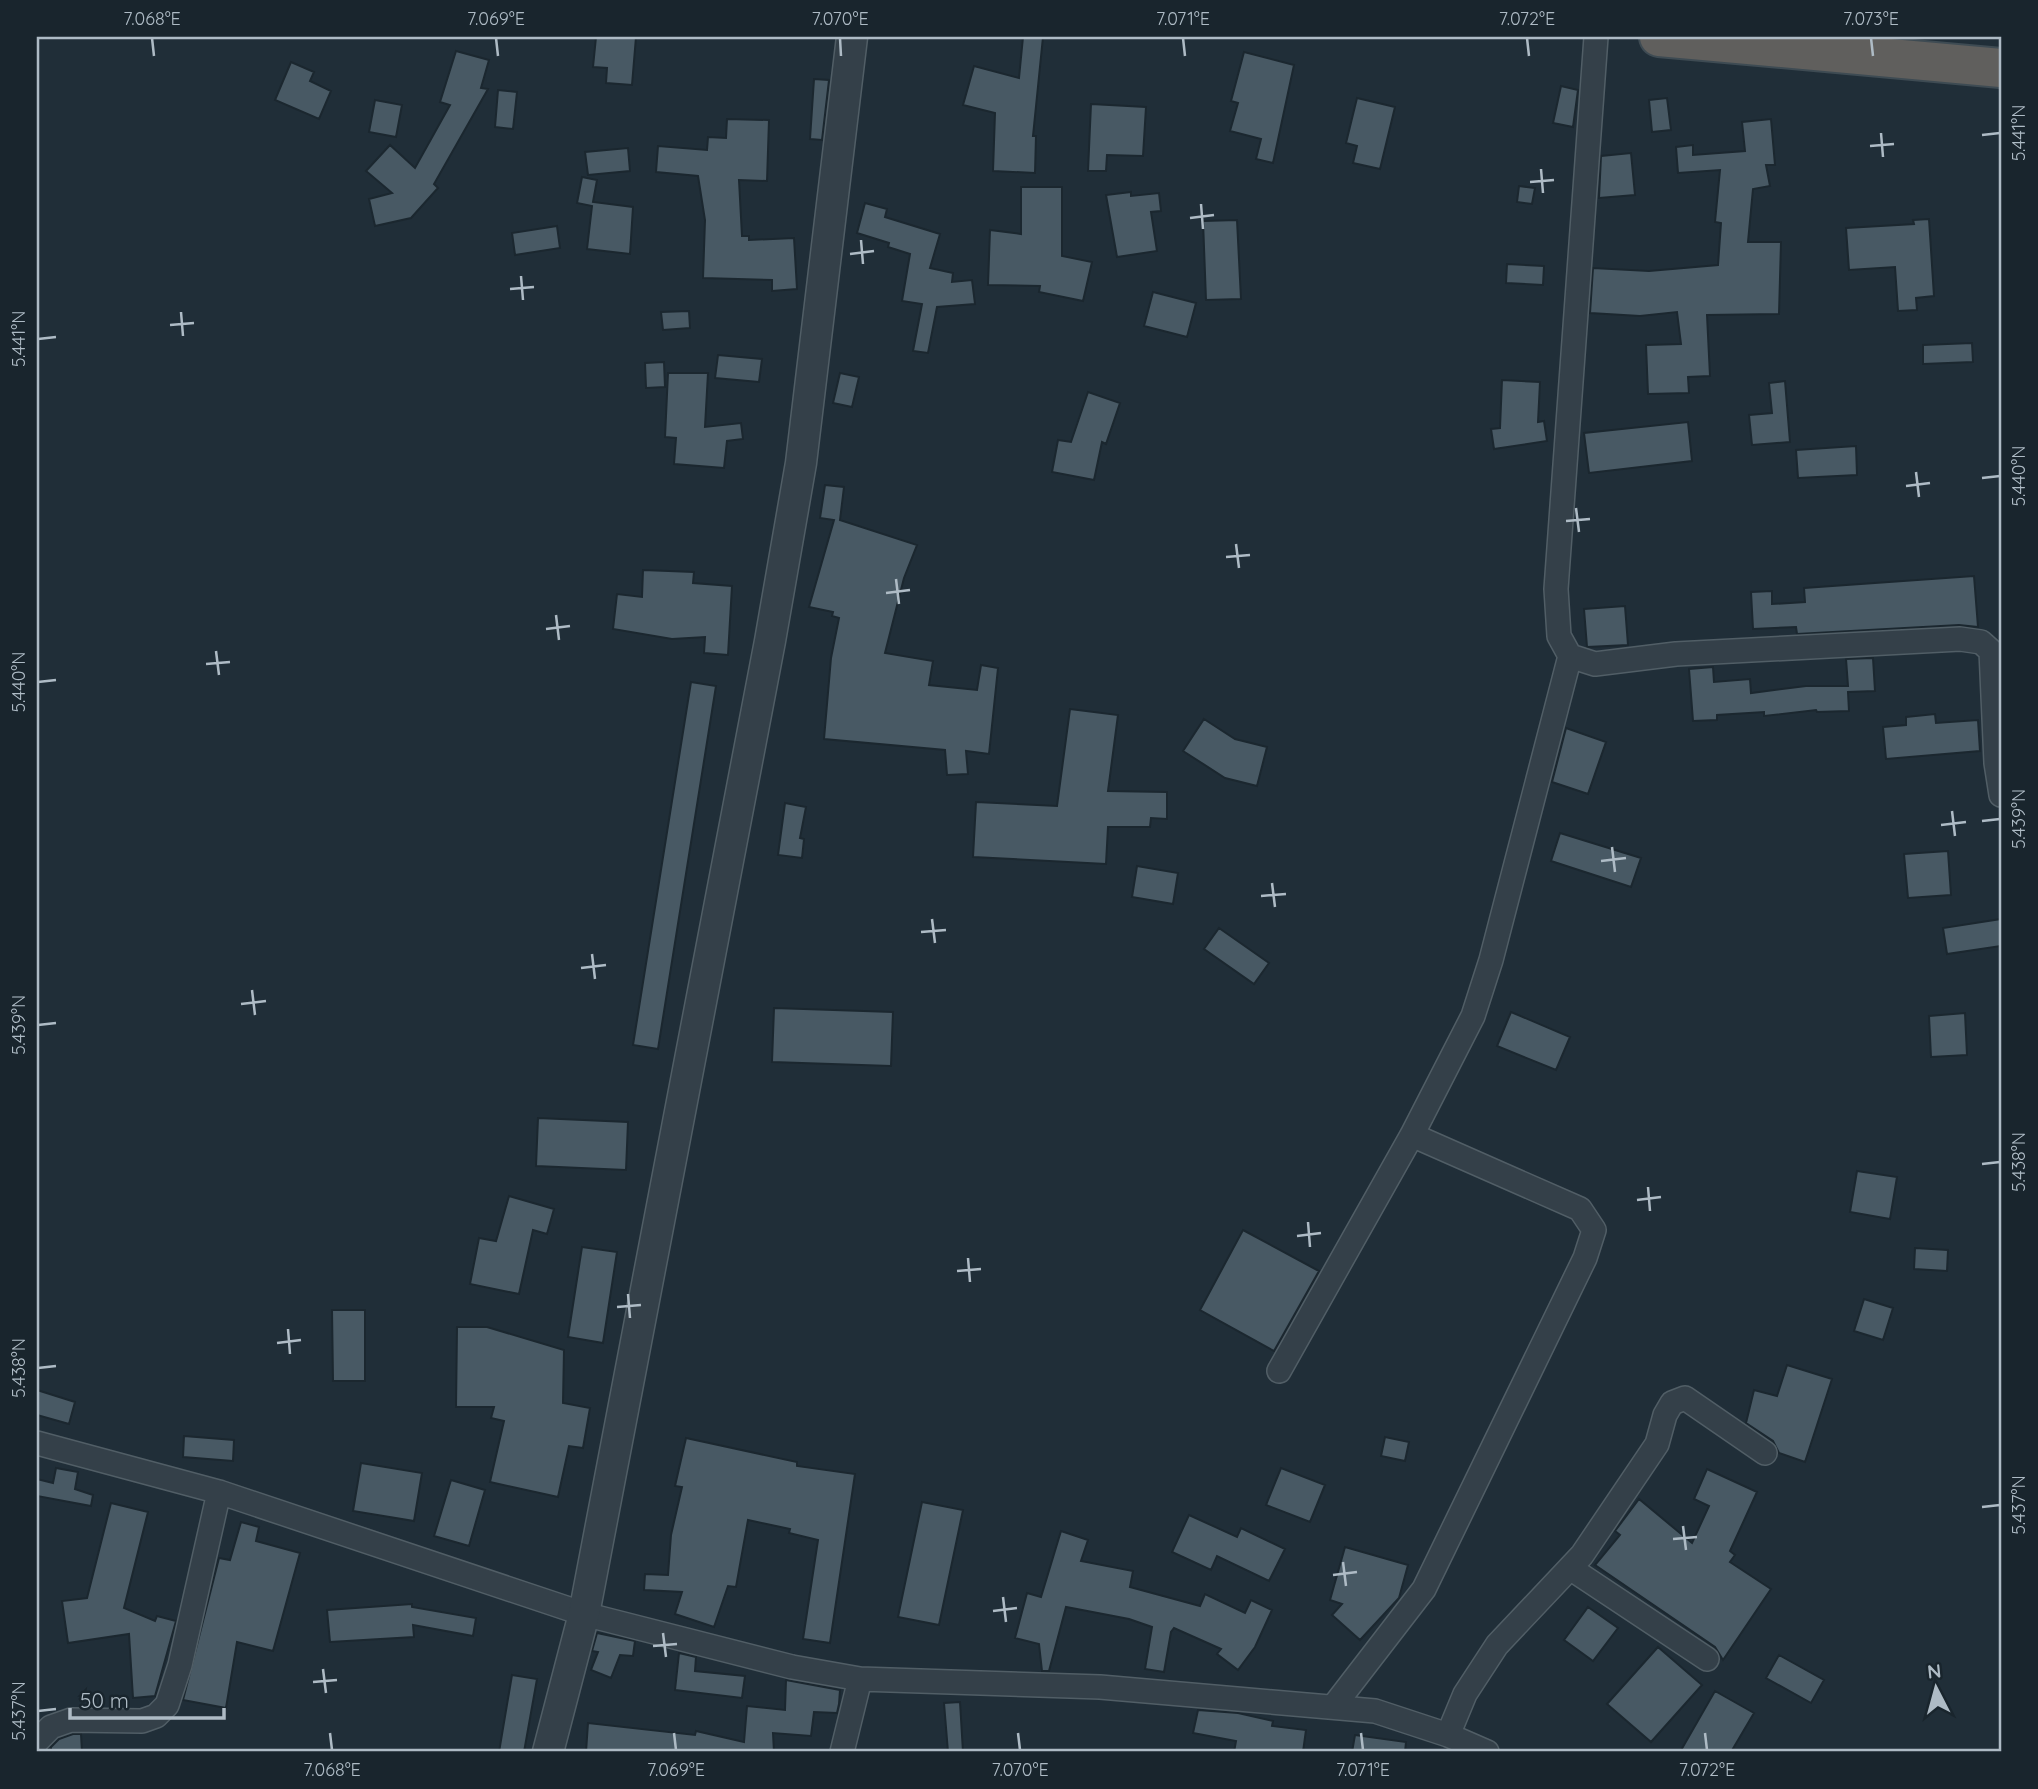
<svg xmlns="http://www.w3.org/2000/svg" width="2038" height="1789" viewBox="0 0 2038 1789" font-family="Quicksand,sans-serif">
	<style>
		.building { fill: #485964; stroke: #1b272f; stroke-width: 2 }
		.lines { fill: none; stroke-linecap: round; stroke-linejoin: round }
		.minor-casing { stroke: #515e66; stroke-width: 26 }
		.tertiary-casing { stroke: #515e66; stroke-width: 33 }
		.trunk-casing { stroke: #3e4b53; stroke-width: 42 }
		.minor { stroke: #344049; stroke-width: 23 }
		.tertiary { stroke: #344049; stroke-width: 30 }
		.trunk { stroke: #605f5d; stroke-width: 38 }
		.ticks { fill: none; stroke: #aebbc5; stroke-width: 2.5 }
		.neatline { fill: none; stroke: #aebbc5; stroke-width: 2.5 }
		.ticks-label { font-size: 18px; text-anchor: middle; fill: #aebbc5 }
	</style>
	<rect width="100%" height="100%" fill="#202e38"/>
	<path class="building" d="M596 37H636L632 85 606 83 607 68 593 67Z
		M1023 37H1043L1033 136H1036L1035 173 993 171 995 113 963 105 974 66 1019 78Z
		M456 51 489 60 481 88 488 89 434 184 438 188 411 218 375 226 369 199 392 193 366 171 390 145 415 168 450 105 440 102Z
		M1244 52 1294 65 1273 163 1256 159 1261 139 1230 131 1238 103 1231 101Z
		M291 62 314 72 310 81 331 91 319 119 275 100Z
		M814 79 829 80 822 140 810 139Z
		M1561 86 1578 90 1573 127 1553 123Z
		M498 90 517 92 513 129 495 127Z
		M1357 98 1395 107 1380 169 1353 163 1357 146 1346 143Z
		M1667 98 1671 130 1652 132 1649 100Z
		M375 100 402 105 396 137 369 132Z
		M1091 104 1146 107 1143 156 1107 155 1106 171H1088Z
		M727 119 769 120 767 181 739 180 742 236H749V240L794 238 797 289 772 291V280L703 278 705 220 698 176 656 172 658 146 707 150 708 137 726 138Z
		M1771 119 1775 165H1766L1770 186 1753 189 1748 242H1781L1779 314 1707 315 1710 376 1688 377 1689 393 1648 394 1646 345 1681 344 1677 312 1640 316 1590 313 1593 268 1649 271 1718 265 1721 223 1715 222 1720 170 1678 173 1676 147 1693 145V155L1745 151 1742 122Z
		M628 148 630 171 588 175 585 152Z
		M1631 153 1635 195 1599 198 1601 156Z
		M582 177 597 180 593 202 633 207 630 254 587 249 592 206 577 203Z
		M1519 186 1535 188 1532 204 1517 202Z
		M1021 187H1062V256L1092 262 1083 301 1039 292 1040 286 988 285 990 230 1021 234Z
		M1131 192V196L1159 193 1161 211 1151 212 1157 251 1117 257 1106 195Z
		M865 203 887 209 885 217 940 234 930 268 953 273 952 282 972 280 975 304 937 307 928 353 913 351 922 304 902 301 910 254 888 247 889 243 857 233Z
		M1929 219 1934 296 1916 298 1917 310 1898 311 1895 267 1849 270 1846 228 1914 224 1913 220Z
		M1237 220 1241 299 1206 300 1203 221Z
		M557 226 560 248 515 255 512 233Z
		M1507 264 1544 266 1543 285 1506 283Z
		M1153 292 1196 303 1187 337 1144 326Z
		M689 311 690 328 663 330 661 312Z
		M1972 343 1973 362 1923 364V345Z
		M718 355 762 359 759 382 715 378Z
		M664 362 665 387 646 388 645 363Z
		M668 373H708L705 427 741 423 743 439 727 441 724 468 674 464 676 438 665 437Z
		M840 373 859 377 852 407 833 403Z
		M1502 380 1540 382 1538 422 1544 421 1547 441 1494 449 1491 429 1500 428Z
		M1785 381 1790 442 1752 445 1749 415 1772 413 1769 383Z
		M1088 392 1120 403 1106 444 1102 442 1094 480 1052 472 1058 440 1071 442Z
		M1688 422 1692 461 1589 473 1584 433Z
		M1856 446 1857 475 1798 478 1796 450Z
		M825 485 844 487 840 520 917 545 904 578 885 653 933 661 929 685 977 690 981 665 998 668 989 754 966 751 968 774 947 775 945 750 824 739 831 658 839 618 832 616 833 612 809 607 834 520 820 518Z
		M643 570 694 572 693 583 732 586 728 655 704 653 705 637 672 639 613 629 617 594 642 597Z
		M1974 576 1978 627 1959 625 1797 634 1796 627 1753 629 1751 592 1772 591V604L1805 602 1804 588Z
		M1625 606 1628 645 1587 647 1584 609Z
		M1873 658 1875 691 1848 692 1849 711 1817 712 1816 710 1764 716V712L1717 715V720L1693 721 1689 669 1713 667 1714 682 1750 679 1751 693 1806 686H1848L1846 659Z
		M691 682 716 686 658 1049 633 1045Z
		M1070 709 1118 715 1108 791 1167 792V819L1151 818 1150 827H1108L1106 864 973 857 976 802 1057 806Z
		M1935 714 1936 723 1978 720 1980 751 1886 759 1883 727 1906 725V717Z
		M1204 719 1235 739 1267 747 1257 786 1225 778 1183 751Z
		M1566 728 1606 742 1588 794 1552 782Z
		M785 803 806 807 800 838 804 839 802 858 778 855Z
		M1560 833 1641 858 1631 887 1551 861Z
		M1948 851 1951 895 1908 898 1904 854Z
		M1137 866 1178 873 1173 904 1132 897Z
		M2001 919V946L1947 954 1943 928Z
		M1219 928 1269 963 1254 984 1204 949Z
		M774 1008 893 1012 891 1066 772 1062Z
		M1511 1012 1570 1037 1556 1070 1497 1046Z
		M1965 1013 1967 1055 1931 1057 1929 1016Z
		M538 1118 628 1122 626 1170 536 1166Z
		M1857 1171 1897 1177 1890 1219 1850 1212Z
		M509 1196 554 1209 547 1234 533 1230 519 1294 470 1284 479 1238 496 1241Z
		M1243 1230 1319 1271 1274 1351 1200 1310Z
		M582 1247 617 1252 603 1343 568 1337Z
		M1915 1248 1948 1250 1947 1271 1914 1269Z
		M1864 1299 1893 1308 1883 1340 1854 1331Z
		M332 1310H365V1381H333Z
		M457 1327H487L564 1350 563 1403 590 1408 583 1448 569 1446 558 1497 490 1482 504 1421 491 1418 494 1407H456Z
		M1787 1365 1832 1379 1805 1462 1779 1453 1773 1441 1746 1423 1754 1390 1777 1396Z
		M37 1390 75 1402 69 1424 37 1415Z
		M184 1436 234 1440 233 1461 183 1457Z
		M1385 1437 1409 1442 1405 1461 1381 1456Z
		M686 1438 797 1462V1466L855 1474 830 1643 803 1639 818 1540 789 1533 790 1529 748 1520 736 1587 728 1586 714 1627 675 1614 682 1592 644 1590 645 1574 668 1575 671 1535 682 1487 675 1486Z
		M361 1463 422 1473 414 1521 353 1511Z
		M56 1468 78 1472 75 1489 93 1495 91 1506 37 1496V1479L53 1483Z
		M1281 1468 1325 1485 1310 1522 1266 1505Z
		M1707 1469 1757 1492 1730 1551 1735 1555 1730 1562 1771 1589 1723 1660 1715 1647 1595 1565 1620 1535 1615 1531 1639 1499 1692 1543 1709 1506 1694 1499Z
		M451 1480 485 1490 469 1546 434 1536Z
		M922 1502 963 1510 939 1625 898 1617Z
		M111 1503 148 1512 124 1608 155 1621 157 1616 176 1621 155 1696 133 1698 129 1634 68 1643 62 1601 87 1598Z
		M1189 1515 1237 1537 1241 1528 1285 1549 1269 1581 1217 1556 1211 1570 1172 1552Z
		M241 1522 259 1527 256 1541 300 1553 273 1651 237 1642 226 1708 183 1700 219 1558 230 1560Z
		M1061 1531 1088 1540 1081 1561 1133 1571 1130 1587 1200 1606 1205 1594 1245 1613 1251 1600 1272 1610 1255 1647 1238 1670 1217 1654 1221 1649 1174 1628 1171 1632 1164 1672 1145 1669 1152 1627 1129 1619 1066 1607 1049 1671H1042L1039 1644 1015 1638 1027 1593 1041 1597Z
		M1345 1547 1408 1565 1399 1598 1360 1640 1332 1615 1342 1604 1330 1600Z
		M412 1604V1607L476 1618 473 1636 413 1625 414 1637 330 1642 327 1610Z
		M1588 1607 1618 1628 1593 1661 1564 1640Z
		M597 1633 635 1641 633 1656 620 1655 611 1678 591 1670 598 1652 592 1651Z
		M1658 1647 1702 1685 1651 1742 1607 1704Z
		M679 1653 696 1657 695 1671 745 1676 742 1698 675 1690Z
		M1779 1655 1824 1680 1811 1703 1766 1678Z
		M512 1675 537 1679 524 1752H499Z
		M786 1680 840 1690 839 1704 837 1713 814 1712 811 1736 773 1733 774 1752H586L588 1723 695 1735 696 1731 744 1742 747 1706 785 1710Z
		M1715 1691 1754 1713 1731 1752H1680Z
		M960 1702 963 1752H948L944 1703Z
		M1198 1710 1238 1713 1273 1721 1272 1726 1306 1730 1303 1752H1234L1236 1741 1193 1733Z
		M73 1734H81L82 1752H51V1747L59 1739Z
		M1355 1735 1406 1742 1405 1752H1352Z"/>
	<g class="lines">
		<defs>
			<path id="minor" d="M1596 37 1556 589 1559 636 1570 656 1595 664 1676 654 1960 639 1981 642 1991 651 1996 763 2001 795
				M1279 1371 1412 1135 1473 1016 1491 960 1570 656
				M37 1443 219 1492 584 1614 792 1667 860 1679 1100 1687 1375 1711 1448 1735 1487 1752
				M1570 1568 1707 1659
				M1333 1707 1424 1589 1585 1258 1594 1230 1580 1209 1412 1135
				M1448 1735 1465 1694 1497 1645 1582 1555 1657 1444 1665 1415 1672 1403 1685 1398 1765 1453
				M37 1741 51 1727 71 1720 142 1721 156 1716 167 1705 180 1665 219 1492
				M842 1752 860 1679"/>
			<path id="tertiary" d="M548 1752 584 1614 770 641 801 463 852 37"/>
			<path id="trunk" d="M1659 37 2001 68"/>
		</defs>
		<use href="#minor" class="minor-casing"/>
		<use href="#tertiary" class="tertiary-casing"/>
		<use href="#trunk" class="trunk-casing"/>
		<use href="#minor" class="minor"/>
		<use href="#tertiary" class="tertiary"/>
		<use href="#trunk" class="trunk"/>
	</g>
	<path class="ticks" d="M152 38 154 56M496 38 498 56M840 38 841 56M1183 38 1185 56M1527 38 1529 56M1871 38 1873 56M1881 133 1883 157M1982 135 2000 133M1870 146 1894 144M1541 169 1543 193M1530 182 1554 180M1201 204 1203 229M1190 218 1214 215M861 240 863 264M850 254 874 251M521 276 523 300M510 289 534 287M181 312 183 336M170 325 194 323M38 339 56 337M1916 472 1919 497M1982 478 2000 476M1906 486 1930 483M1576 508 1579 532M1566 521 1590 519M1236 544 1239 568M1226 557 1250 555M896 579 899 604M886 593 910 590M556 615 559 640M546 629 570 626M216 651 219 675M206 664 230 662M38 682 56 680M1952 811 1955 836M1982 821 2000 819M1941 825 1966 822M1612 847 1615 872M1601 861 1626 858M1272 883 1275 907M1261 896 1286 894M932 919 935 943M921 932 946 930M592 954 595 979M581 968 606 965M252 990 255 1015M241 1004 266 1001M38 1025 56 1023M1982 1164 2000 1162M1648 1187 1650 1211M1637 1200 1661 1197M1308 1222 1310 1247M1297 1236 1321 1233M968 1258 970 1282M957 1271 981 1269M628 1294 630 1318M617 1307 641 1305M288 1329 290 1354M277 1343 301 1340M38 1368 56 1366M1982 1507 2000 1505M1683 1526 1686 1550M1673 1539 1697 1537M1343 1562 1346 1586M1333 1575 1357 1572M1003 1597 1006 1622M993 1611 1017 1608M663 1633 666 1657M653 1646 677 1644M323 1669 326 1693M313 1682 337 1680M38 1711 56 1709M330 1733 332 1750M674 1733 676 1750M1018 1733 1020 1750M1361 1733 1363 1750M1705 1733 1707 1750"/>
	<rect width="2038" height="1789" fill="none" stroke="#19252d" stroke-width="77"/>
	<g transform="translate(1936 1688) rotate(354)" stroke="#19252d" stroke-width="5" paint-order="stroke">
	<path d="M0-5L12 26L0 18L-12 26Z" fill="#aebbc5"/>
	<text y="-10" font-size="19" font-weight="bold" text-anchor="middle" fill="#aebbc5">N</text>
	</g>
	<path d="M70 1708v10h154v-10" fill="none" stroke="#aebbc5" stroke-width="3.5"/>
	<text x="80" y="1708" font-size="21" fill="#aebbc5" stroke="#19252d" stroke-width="5" paint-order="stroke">50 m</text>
	<rect x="38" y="38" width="1962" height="1712" class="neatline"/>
	<g class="ticks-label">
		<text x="152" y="25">7.068°E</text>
		<text x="496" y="25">7.069°E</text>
		<text x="840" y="25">7.070°E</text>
		<text x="1183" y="25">7.071°E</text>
		<text x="1527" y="25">7.072°E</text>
		<text x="1871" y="25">7.073°E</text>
		<text transform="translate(2019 133) rotate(-90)" y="6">5.441°N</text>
		<text transform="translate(19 339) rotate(-90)" y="6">5.441°N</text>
		<text transform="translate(2019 476) rotate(-90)" y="6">5.440°N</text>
		<text transform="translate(19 682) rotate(-90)" y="6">5.440°N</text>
		<text transform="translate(2019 819) rotate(-90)" y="6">5.439°N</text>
		<text transform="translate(19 1025) rotate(-90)" y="6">5.439°N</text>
		<text transform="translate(2019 1162) rotate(-90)" y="6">5.438°N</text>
		<text transform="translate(19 1368) rotate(-90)" y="6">5.438°N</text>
		<text transform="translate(2019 1505) rotate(-90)" y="6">5.437°N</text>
		<text transform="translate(19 1711) rotate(-90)" y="6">5.437°N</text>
		<text x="332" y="1776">7.068°E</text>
		<text x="676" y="1776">7.069°E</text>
		<text x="1020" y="1776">7.070°E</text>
		<text x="1363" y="1776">7.071°E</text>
		<text x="1707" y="1776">7.072°E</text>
	</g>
</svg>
